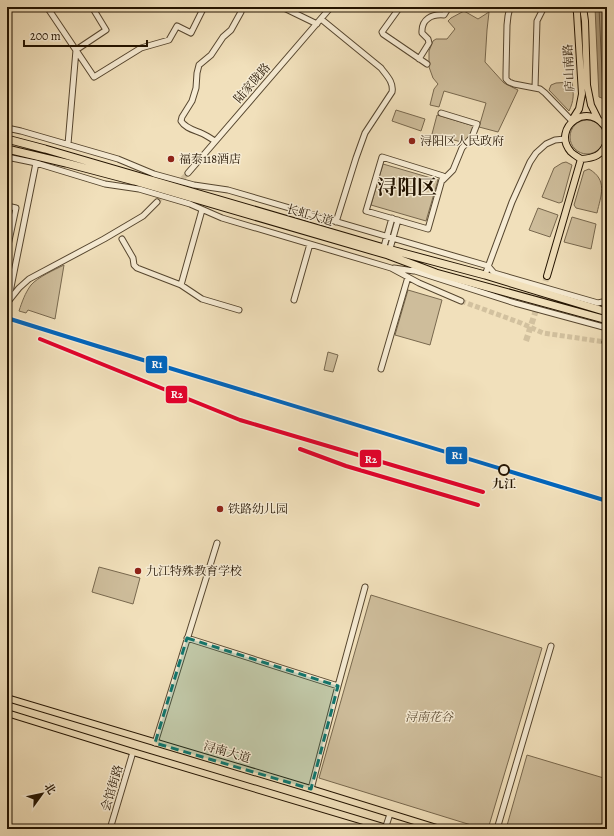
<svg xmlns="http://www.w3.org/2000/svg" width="614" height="836" viewBox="0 0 614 836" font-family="Alegreya,'Noto Serif SC',serif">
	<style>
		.green { fill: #cebd9b; stroke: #78684e }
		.water { fill: #ab9a7b; stroke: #75644a }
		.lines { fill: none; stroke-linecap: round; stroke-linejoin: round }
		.shore { stroke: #67563e; stroke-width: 1 }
		.minor-tunnel { stroke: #d2c19f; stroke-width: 5; stroke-dasharray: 5 2.5; stroke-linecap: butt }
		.major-tunnel { stroke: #d2c19f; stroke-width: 6; stroke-dasharray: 6 3; stroke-linecap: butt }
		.minor-casing { stroke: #56462f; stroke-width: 7 }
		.major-casing { stroke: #231300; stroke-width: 8 }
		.highway-casing { stroke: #231300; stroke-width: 9 }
		.minor { stroke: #f6ebd3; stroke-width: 5 }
		.major { stroke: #f1e0bb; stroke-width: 6 }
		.highway { stroke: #f1e0bb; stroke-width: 7 }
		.rail-1-casing { stroke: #f6ebd3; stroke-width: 7 }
		.rail-2-casing { stroke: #f6ebd3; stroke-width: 7 }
		.rail-1 { stroke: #0065bd; stroke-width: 4 }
		.rail-2 { stroke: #e4002b; stroke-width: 4 }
		.marked { fill: #0f766e; fill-opacity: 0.2; stroke: #0f766e; stroke-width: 3; stroke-dasharray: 8 5; stroke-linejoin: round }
		.poi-dot { fill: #8f2418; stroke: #f6ebd3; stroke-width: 1.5 }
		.stop-dot { fill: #f6ebd3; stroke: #231300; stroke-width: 2 }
		.labels { text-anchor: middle; stroke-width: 3; stroke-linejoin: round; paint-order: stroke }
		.street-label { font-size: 12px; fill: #231300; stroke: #f6ebd3 }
		.poi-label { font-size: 12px; fill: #231300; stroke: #f6ebd3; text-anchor: start }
		.stop-label { font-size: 12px; font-weight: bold; fill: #231300; stroke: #f6ebd3 }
		.park-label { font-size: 12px; font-style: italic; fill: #5f4e36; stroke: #f6ebd3 }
		.town-label { font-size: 20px; font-weight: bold; fill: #231300; stroke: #f6ebd3 }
		.line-badge { stroke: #f6ebd3; stroke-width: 1.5 }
		.badge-label { font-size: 11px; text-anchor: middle; font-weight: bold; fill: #fff }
	</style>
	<rect width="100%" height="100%" fill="#f1e0bb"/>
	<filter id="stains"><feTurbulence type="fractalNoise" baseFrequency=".005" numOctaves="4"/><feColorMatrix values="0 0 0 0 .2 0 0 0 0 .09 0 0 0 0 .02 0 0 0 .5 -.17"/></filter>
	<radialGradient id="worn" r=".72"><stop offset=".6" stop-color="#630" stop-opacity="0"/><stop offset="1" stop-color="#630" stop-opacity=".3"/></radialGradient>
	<path class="green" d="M464 11 478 19 489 12 487 30 485 62 504 83 518 90 498 132 479 127 486 103 444 91 439 107 430 105 434 89 438 84 433 78 429 67V51L433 41 436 39H447L455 29 448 21 451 18Z
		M572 82C574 93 574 101 569 111L549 90 551 85 556 83Z
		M396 110 425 119 421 131 392 121Z
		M437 115 474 126 469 137 465 143 432 134Z
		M570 137a17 17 0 1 1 34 0a17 17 0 1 1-34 0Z
		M566 162 572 165 562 202 559 203 542 197 554 168 562 163Z
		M383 164 438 180 426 221 371 205Z
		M589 169C608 180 601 195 597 213L576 208 574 205 584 171Z
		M538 208 558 215 550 237 529 230Z
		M572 217 596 224 591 249 564 242Z
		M64 265 55 319 28 310 26 313 19 311C22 302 25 293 31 285 38 277 54 270 64 265Z
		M408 290 442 300 430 345 395 335Z
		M328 352 338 355 333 372 324 370Z
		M99 567 140 578 133 604 92 592Z
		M371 595 542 648 488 829H484L319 778Z
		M527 755 607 779V829H506Z"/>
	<path class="water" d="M595 7H607V100L599 97Z"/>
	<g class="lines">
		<path class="shore" d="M599 7 603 93 604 95 607 96
			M604 7 607 77"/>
		<path class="minor-tunnel" d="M177 184 188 173
			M157 202 171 189
			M461 301 521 323 543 333 605 342"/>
		<path class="major-tunnel" d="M526 341 547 276"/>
		<defs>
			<path id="minor" d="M47 7 94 77 141 48 169 40 177 26 191 33 204 7
				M282 7 317 24
				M400 7 382 32 383 34 427 64
				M510 7 508 16 507 25 506 73V79L509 82 514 84 540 89 545 93 572 121
				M321 19 381 68C386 75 394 82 392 92L365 133 356 158 336 222
				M76 50 106 30 92 7
				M419 59 429 43 428 39 422 33C421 19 432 14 444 15L449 7
				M535 88 537 21 544 7
				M441 113 477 124 472 137 462 148 453 170 443 180
				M7 128 21 131 118 159 154 174 194 185 228 190 488 266 494 273 598 303 607 301
				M215 141C210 138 206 135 201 133 194 130 185 128 181 121L182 117 192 101 196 88 197 73 199 65 211 55 223 37 231 30 241 12 242 7
				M68 144 76 50
				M7 157 36 163 105 184 139 189 190 204 222 218 391 268 419 283 461 301
				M382 157 443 176 428 229 366 211Z
				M188 173 331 7
				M7 206 16 208 7 250
				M122 239 133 258 134 265 137 268 181 285 202 299 239 310
				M383 250 392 218
				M389 252 398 220
				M394 268 414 271
				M412 270 515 303 607 328
				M485 275 512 202 530 162 536 153 546 144 555 140 565 139
				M181 285 202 210
				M294 300 310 244
				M8 302 36 163
				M7 303 19 288 29 279 104 239 143 216 157 202
				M605 342 607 343
				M381 369 408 277
				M187 638 338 686
				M155 743 217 543
				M311 789 338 686 365 587
				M110 829 133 752
				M385 829 390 814
				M497 829 551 646"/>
			<path id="major" d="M583 7 585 21 587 85 591 105 598 119
				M572 120 579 109 582 94 577 13 576 7
				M607 130C590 98 550 128 571 152 574 155 578 157 581 159 594 158 602 156 607 142
				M547 276 581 159
				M7 698 311 789 440 829
				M7 713 133 752 390 829"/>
			<path id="highway" d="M7 139 45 149 384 248 485 275 607 312
				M7 149 66 163 134 181 388 255 436 273 607 320"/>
		</defs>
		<use href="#minor" class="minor-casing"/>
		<use href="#major" class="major-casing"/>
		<use href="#highway" class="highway-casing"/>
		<use href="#minor" class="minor"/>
		<use href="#major" class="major"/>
		<use href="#highway" class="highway"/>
		<defs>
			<path id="rail-1" d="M7 318 97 346 607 501"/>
			<path id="rail-2" d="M40 339 240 420 483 492
				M300 449 346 466 478 505"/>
		</defs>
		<use href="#rail-1" class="rail-1-casing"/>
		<use href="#rail-2" class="rail-2-casing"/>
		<use href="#rail-1" class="rail-1"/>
		<use href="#rail-2" class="rail-2"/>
	</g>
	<path class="marked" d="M187 638 338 686 311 789 155 743Z"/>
	<g class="poi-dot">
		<circle cx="412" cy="141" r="4"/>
		<circle cx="171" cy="159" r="4"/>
		<circle cx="220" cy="509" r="4"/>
		<circle cx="138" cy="571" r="4"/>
	</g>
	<circle class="stop-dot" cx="504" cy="470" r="5"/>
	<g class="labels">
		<g class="street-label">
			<text transform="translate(569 68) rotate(-93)" y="4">庐山南路</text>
			<text transform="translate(252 83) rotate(-49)" y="4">陆家陇路</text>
			<text transform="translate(310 215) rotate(16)" y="4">长虹大道</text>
			<text transform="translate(227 752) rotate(16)" y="4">浔南大道</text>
			<text transform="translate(112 788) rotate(-73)" y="4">会馆街路</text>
		</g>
		<g class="poi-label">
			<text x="420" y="145">浔阳区人民政府</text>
			<text x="179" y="163">福泰118酒店</text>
			<text x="228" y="513">铁路幼儿园</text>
			<text x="146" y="575">九江特殊教育学校</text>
		</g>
		<g class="stop-label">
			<text x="504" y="488">九江</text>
		</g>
		<g class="park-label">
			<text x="429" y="721">浔南花谷</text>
		</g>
		<g class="town-label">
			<text x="407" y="194">浔阳区</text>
		</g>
	</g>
	<g class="line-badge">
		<rect x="145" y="355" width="23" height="19" rx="4" fill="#0065bd"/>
		<rect x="165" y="385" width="23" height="19" rx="4" fill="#e4002b"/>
		<rect x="445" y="446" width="23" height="19" rx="4" fill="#0065bd"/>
		<rect x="359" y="449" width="23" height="19" rx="4" fill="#e4002b"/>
	</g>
	<g class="badge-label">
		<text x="157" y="368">R1</text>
		<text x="177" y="398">R2</text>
		<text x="457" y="459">R1</text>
		<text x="371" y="463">R2</text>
	</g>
	<rect width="614" height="836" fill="none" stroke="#f1e0bb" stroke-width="24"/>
	<rect x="8" y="8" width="598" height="820" fill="none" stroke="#231300" stroke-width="2"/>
	<rect x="12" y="12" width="590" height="812" fill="none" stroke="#231300"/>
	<g transform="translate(42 794) rotate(57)" stroke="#f6ebd3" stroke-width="3" paint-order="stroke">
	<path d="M0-3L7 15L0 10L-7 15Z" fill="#231300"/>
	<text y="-6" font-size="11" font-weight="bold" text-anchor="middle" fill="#231300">北</text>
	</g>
	<path d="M24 40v6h123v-6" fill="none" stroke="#231300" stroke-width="2"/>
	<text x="30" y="40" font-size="12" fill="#231300" stroke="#f6ebd3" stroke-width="3" paint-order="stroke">200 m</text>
	<rect width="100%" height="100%" filter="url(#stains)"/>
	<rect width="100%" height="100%" fill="url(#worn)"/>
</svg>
